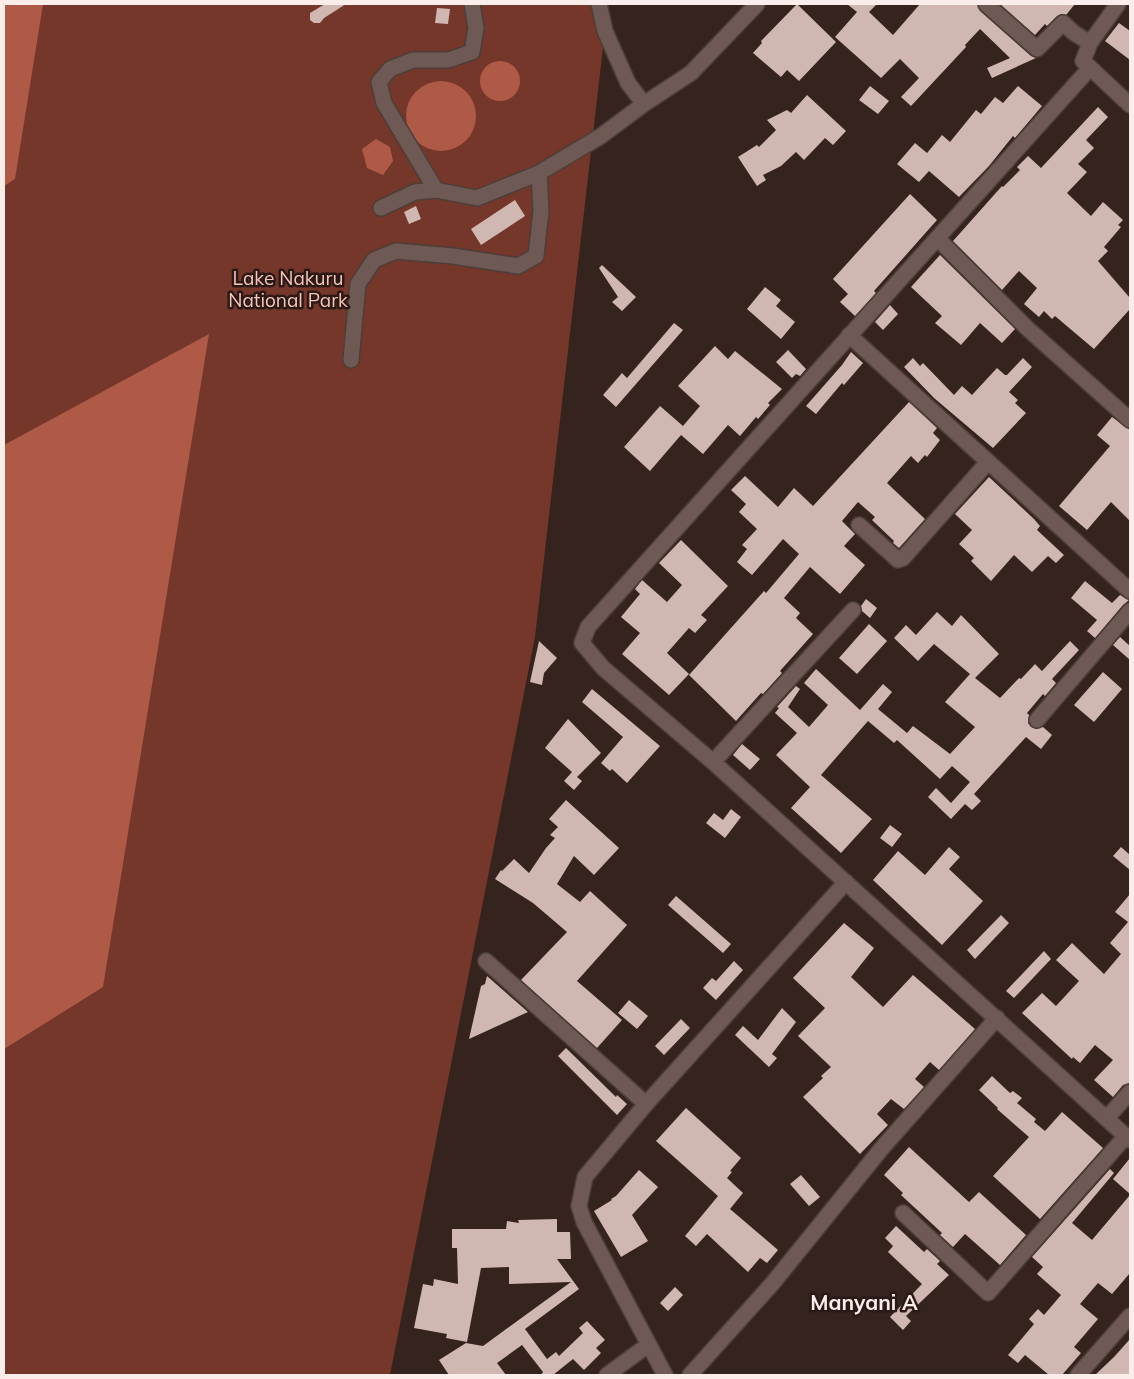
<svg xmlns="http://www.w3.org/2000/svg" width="1134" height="1379" viewBox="0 0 1134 1379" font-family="Mulish,sans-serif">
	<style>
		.green { fill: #743729 }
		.water { fill: #af5a47 }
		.building { fill: #d0b7b1 }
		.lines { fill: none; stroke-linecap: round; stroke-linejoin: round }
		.minor-casing { stroke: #4d3e3a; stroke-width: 18 }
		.minor { stroke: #6f5954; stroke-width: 15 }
		.labels { text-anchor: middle; stroke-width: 5; stroke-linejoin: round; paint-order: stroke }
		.park-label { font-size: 19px; fill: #f6c5ba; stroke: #2b1915 }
		.quarter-label { font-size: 21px; font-weight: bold; fill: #fbedea; stroke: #2b1915 }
	</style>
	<rect width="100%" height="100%" fill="#35231e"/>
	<path class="green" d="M4 4H608L535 637 390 1375H4Z"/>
	<path class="water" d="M4 4H43L15 179 4 186Z
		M480 81a20 20 0 1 1 40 0a20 20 0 1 1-40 0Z
		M406 116a35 35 0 1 1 70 0a35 35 0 1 1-70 0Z
		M376 139 390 147 393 161 383 175 367 168 362 149Z
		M209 334 103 987 4 1049V445Z"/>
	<path class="building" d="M325 4H346L324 18 320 23H314L310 20V13Z
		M797 4 836 42 799 81 787 70 781 77 753 53 762 43 761 41Z
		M847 4H877L869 12 893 35 920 4H977L980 11 1031 56 1036 58 992 78 987 68 1010 58 980 29 965 45 966 47 911 106 901 97 919 78 900 59 881 78 835 37 857 12Z
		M1000 4H1075L1066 15 1061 14 1057 16 1047 26 1045 24 1035 35Z
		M437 8 450 9 448 24 435 23Z
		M1119 23 1130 31V60L1105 41Z
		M870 86 889 101 878 114 859 100Z
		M1018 86 1042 106 1015 138 1013 136 989 166 959 197 929 171 919 182 897 164 915 143 927 153 942 135 950 142 976 110 981 114 995 97 1003 103Z
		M807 95 846 131 833 145 825 138 804 160 796 152 781 166 763 175 766 180 757 186 738 157 757 145 759 147 776 130 767 120 787 110 791 113Z
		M1098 107 1108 117 1086 140 1094 148 1078 164 1087 172 1067 193 1091 216 1103 202 1123 220 1118 225 1121 227 1104 247 1108 251 1098 261 1130 298V309L1094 349 1055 316 1052 319 1044 311 1039 317 1024 304 1037 288 1019 271 1002 290 953 241 1002 186 1003 187 1020 170 1017 167 1028 156 1041 168Z
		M910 194 937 220 874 291 876 293 855 316 840 302 848 294 833 279Z
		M515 200 525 216 481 245 471 229Z
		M416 206 421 219 409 224 404 212Z
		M940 255 1015 329 1002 343 980 323 961 345 935 323 942 316 911 287Z
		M602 265 636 297 622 311 612 302 618 297 599 268Z
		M765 287 781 300 776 306 795 322 781 339 747 309Z
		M890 305 898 314 883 330 875 322Z
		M674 323 683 330 616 407 603 395 622 373 627 378Z
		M715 346 728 359 735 351 782 389 768 403 770 405 758 419 756 417 740 436 728 425 703 454 681 435 650 471 624 447 660 406 683 426 700 406 678 386Z
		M788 350 806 369 800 376 796 374 792 378 776 362Z
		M851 352 863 363 844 385 842 383 816 414 806 406 842 365Z
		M913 358 920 366 923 363 954 395 962 386 972 395 997 368 1005 375H1007L1023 358 1032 367 1009 392 1018 400 1015 403 1026 413 993 448 934 398 904 367Z
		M909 402 937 428 933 433 940 440 927 457 925 455 918 463 911 456 887 483 925 519 899 548 893 543 894 541 872 520 875 517 858 502 842 521 855 534 844 546 865 565 840 594 810 567 784 598 800 613 796 618 813 634 780 671 782 673 763 694 761 693 736 721 689 675 764 591 766 593 799 554 783 539 752 575 737 562 747 549 742 545 757 529 739 512 746 504 731 490 745 476 778 507 794 488 813 506Z
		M1112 417 1130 430V521L1111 502 1087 530 1059 506 1110 446 1097 435Z
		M989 477 1034 519 1040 526 1037 530 1064 555 1056 563 1048 556 1032 572 1014 555 991 581 971 561 974 558 959 544 972 530 955 514Z
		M681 540 728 586 701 615 707 620 695 633 689 628 667 653 689 674 669 695 622 654 640 633 621 617 640 594 635 589 642 580 667 602 682 585 659 563Z
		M1085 581 1112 603 1120 595 1129 600 1123 605 1095 638 1087 631 1097 620 1071 598Z
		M866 599 877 608 870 618 862 611 861 606Z
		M937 612 952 626 961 615 999 654 975 678 1000 698 1019 678 1021 679 1035 664 1042 671 1070 641 1079 650 1052 679 1056 683 1045 696 1043 694 1027 713 1029 715 1028 723 1031 727 1036 729 1043 727 1052 735 1041 749 1026 737 974 794 981 801 972 810 965 804 951 819 928 797 936 788 951 803 970 782 952 766 940 779 897 740 894 743 868 721 821 775 872 819 841 853 791 808 810 787 776 755 797 733 775 713 779 708 777 707 796 686 800 689 788 707 809 727 828 705 804 683 816 669 860 710 883 684 892 692 878 709 907 733 913 726 950 754 975 727 945 702 970 674 934 644 918 661 894 638 906 625 916 635Z
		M869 624 887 641 857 674 839 658Z
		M1120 637 1130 646V660L1113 645Z
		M539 641 557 658 544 673 542 685 530 682Z
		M1103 672 1122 689 1094 722 1074 705Z
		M592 689 660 746 627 783 612 769 610 771 601 763 623 737 582 702Z
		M568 719 601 753 577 777 582 781 574 790 564 781 572 772 545 748Z
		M742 744 760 759 750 770 733 755Z
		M566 800 619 848 594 875 574 856 557 884 580 902 590 891 627 925 577 981 622 1020 597 1048 521 980 567 932 533 903 495 879 501 870 502 871 514 859 529 873 546 848 555 838 550 835 558 827 549 819Z
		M731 809 741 817 725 838 706 823 714 813 723 820Z
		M890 825 902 834 892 847 880 838Z
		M949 847 960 857 949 869 983 901 942 945 873 880 898 851 925 875Z
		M1121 847 1130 855V870L1113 856Z
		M1130 894V1083L1123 1085 1113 1097 1094 1080 1113 1060 1095 1045 1080 1063 1073 1057 1072 1059 1022 1013 1042 993 1056 1006 1079 981 1056 960 1072 943 1104 974 1121 954 1110 943 1128 922 1115 912Z
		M676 896 731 944 723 953 668 905Z
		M1001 915 1009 923 975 959 967 950Z
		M844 923 874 948 851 977 883 1007 913 975 975 1029 939 1070 930 1062 915 1079 924 1087 904 1109 891 1099 877 1114 888 1125 860 1154 803 1097 823 1078 821 1076 831 1067 798 1036 825 1008 793 978Z
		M1044 951 1051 959 1014 998 1006 991Z
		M734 961 743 970 716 1000 703 988 712 978 716 981Z
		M487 976 528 1012 469 1039 481 986 485 984Z
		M629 1000 648 1016 637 1029 618 1013Z
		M782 1008 796 1022 772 1054 777 1058 769 1067 735 1035 743 1026 758 1040Z
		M681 1019 690 1028 664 1055 655 1046Z
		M566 1048 616 1097 617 1095 627 1104 617 1115 558 1056Z
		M992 1076 1010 1093 1013 1091 1022 1098 1017 1103 1036 1119 1034 1122 1045 1131 1062 1112 1103 1148 1040 1219 993 1176 1029 1137 997 1109 998 1108 979 1090Z
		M686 1108 741 1158 730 1171 732 1172 727 1178 743 1193 730 1209 778 1250 767 1263 760 1258 748 1272 707 1234 696 1246 685 1236 718 1196 656 1141Z
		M909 1147 969 1202 979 1192 1026 1235 1000 1265 965 1234 953 1247 940 1235 942 1233 901 1195 903 1193 884 1175Z
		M1130 1158V1194L1113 1179Z
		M1110 1169 1114 1173 1072 1223 1092 1240 1130 1195V1273L1112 1294 1098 1283 1080 1304 1098 1319 1074 1347 1081 1353 1062 1375H1049L1025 1355 1018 1363 1008 1355 1034 1324 1029 1319 1038 1309 1044 1315 1061 1295 1037 1274 1043 1267 1032 1257Z
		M639 1170 658 1187 632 1215 648 1241 621 1257 594 1211 612 1200 611 1199 616 1196Z
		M801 1175 820 1197 809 1206 790 1184Z
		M557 1219V1232H570L571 1259H557L579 1289 525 1329 547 1359 556 1352 559 1356 583 1333 579 1328 587 1321 605 1340 596 1348 601 1353 584 1370 573 1359 553 1375H541L543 1372 522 1345 497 1363 506 1375H449L439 1360 466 1343 483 1346 571 1282 509 1284V1267L481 1268 467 1342 446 1338 447 1334 414 1328 423 1284 433 1286 434 1279 458 1284 457 1248H452V1229H506L507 1221 519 1223 518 1220Z
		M896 1226 924 1252 927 1249 940 1261 937 1264 949 1275 906 1316 911 1321 903 1330 890 1317 922 1284 888 1252 893 1246 885 1238Z
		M675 1287 683 1295 668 1311 660 1303Z
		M1130 1339V1375H1095L1114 1357Z"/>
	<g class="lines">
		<defs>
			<path id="minor" d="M599 4 605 31 628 83 644 104
				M986 4 1037 49 1063 23 1074 33 1090 43
				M1118 4 1090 43 1083 61 1130 105
				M1090 68 588 627 582 643 603 668 713 762 1130 1140
				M436 190 384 103 379 82 390 69 413 60H448L472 52 476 28 472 4
				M381 208 415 192 436 190 477 198 539 173 601 136 644 104 691 73 757 4
				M937 238 1028 329 1130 420
				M849 335 1130 591
				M351 360 358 284 374 260 396 251 453 256 518 266 536 256 541 211 539 173
				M859 525 898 560 903 558 988 462
				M1037 720 1130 611
				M713 762 853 610
				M486 961 646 1104
				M1107 1118 1130 1092
				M903 1213 988 1293 1126 1136
				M607 1375 648 1345
				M665 1375 584 1222 579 1206 585 1177 646 1104 846 882
				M690 1375 772 1284 882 1148 997 1018
				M1078 1375 1130 1316"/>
		</defs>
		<use href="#minor" class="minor-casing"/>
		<use href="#minor" class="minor"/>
	</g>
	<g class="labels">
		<g class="park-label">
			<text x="288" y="285">Lake Nakuru<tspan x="288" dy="22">National Park</tspan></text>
		</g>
		<g class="quarter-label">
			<text x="864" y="1310">Manyani A</text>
		</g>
	</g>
	<rect width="1134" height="1379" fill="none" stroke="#fbedea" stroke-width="10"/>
</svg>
